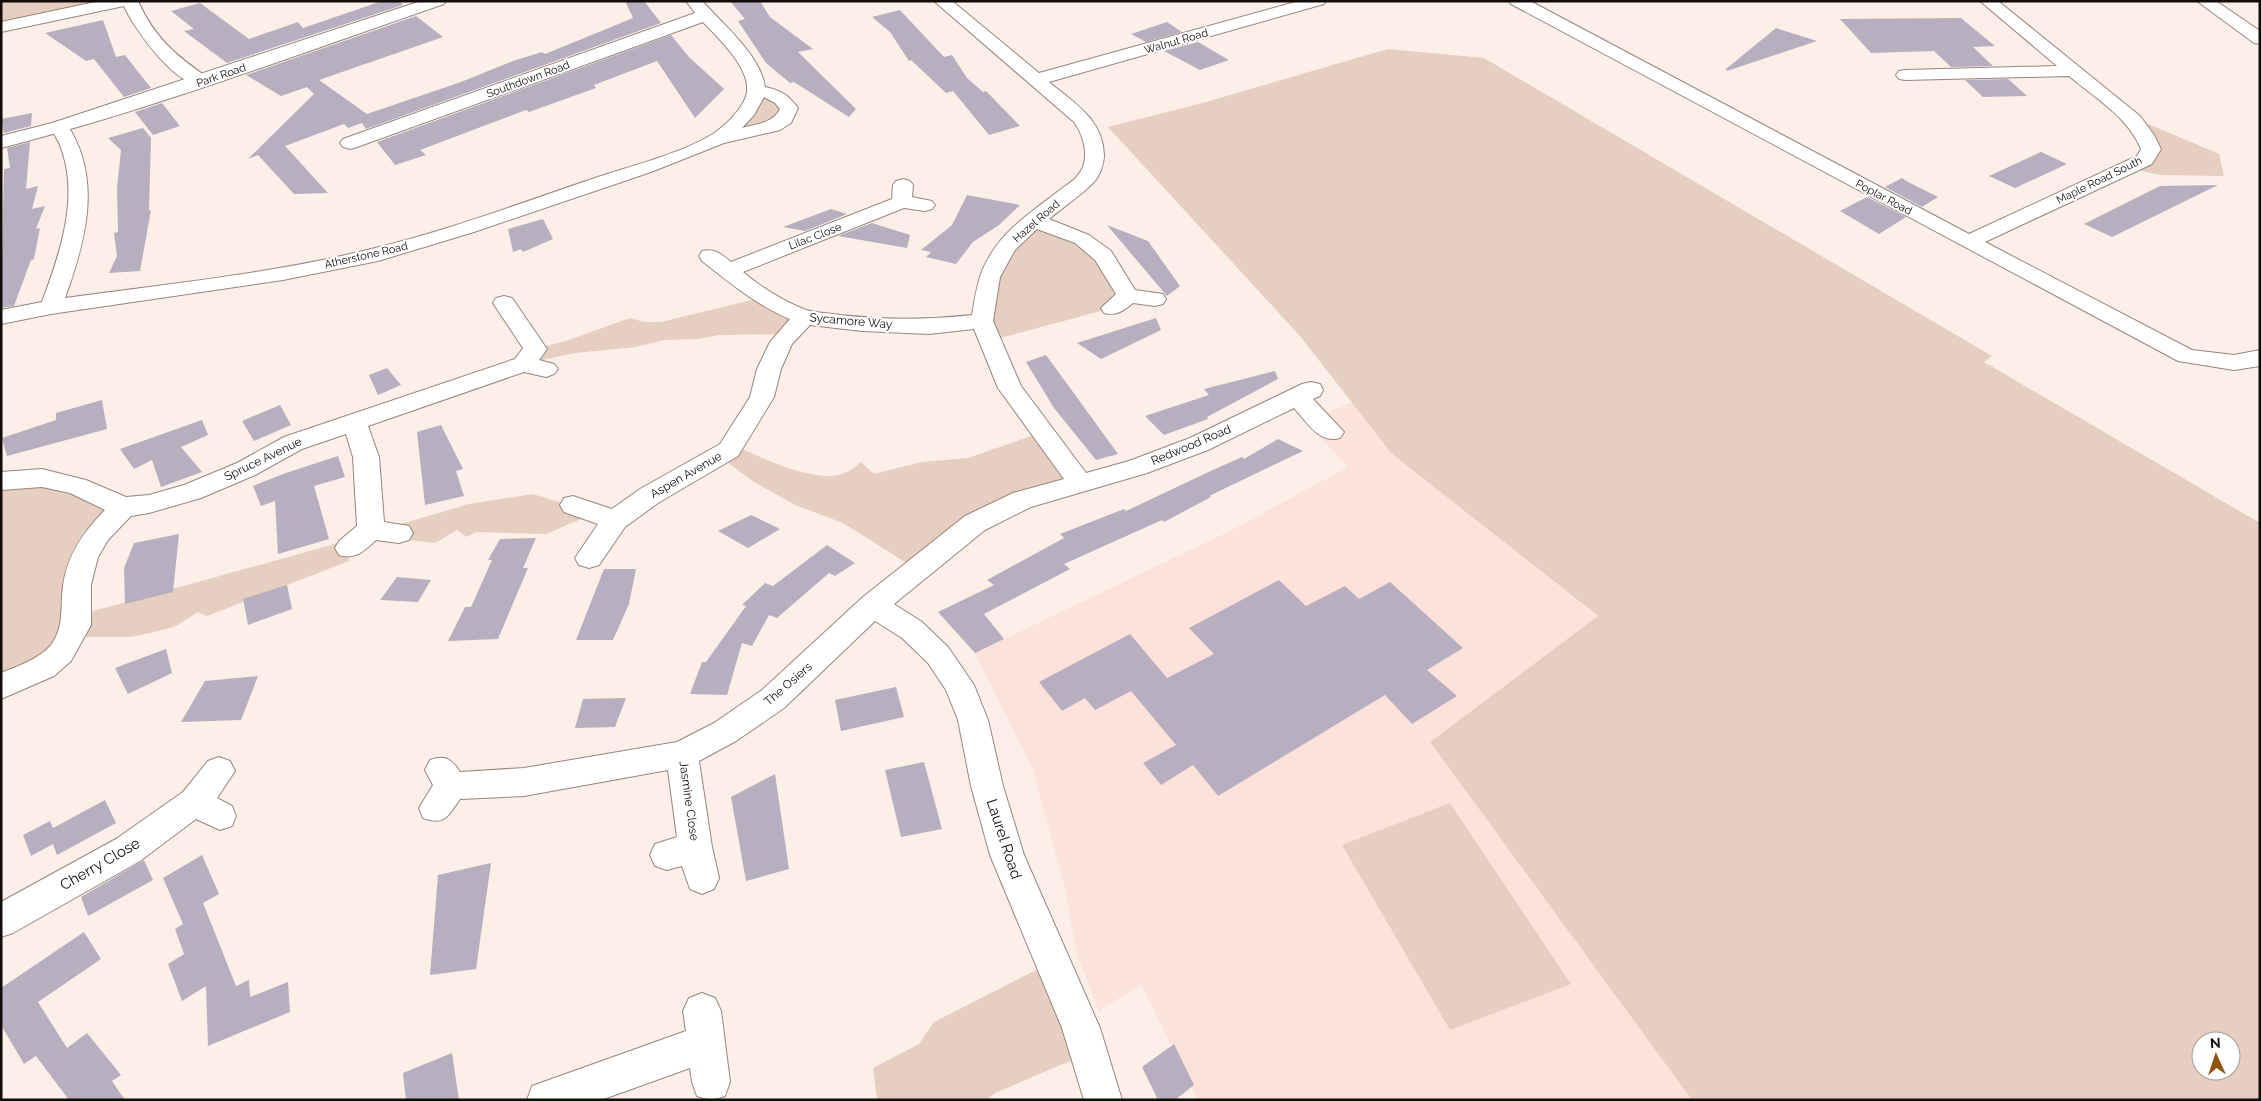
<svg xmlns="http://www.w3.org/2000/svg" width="2261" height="1101" viewBox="0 0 2261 1101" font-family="Raleway,sans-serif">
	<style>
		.education { fill: #fce2db }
		.green { fill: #e6cec1; fill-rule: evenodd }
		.building { fill: #b7aec0 }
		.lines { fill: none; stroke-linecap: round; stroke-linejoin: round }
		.street-casing { stroke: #97857a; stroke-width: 2 }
		.secondary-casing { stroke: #97857a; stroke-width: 2 }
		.street { fill: #fff; fill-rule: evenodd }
		.secondary { fill: #fff; fill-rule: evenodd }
		.labels { text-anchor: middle; stroke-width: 4; stroke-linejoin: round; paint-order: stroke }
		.far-street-label { font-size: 11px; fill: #120b08; stroke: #fff }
		.street-label { font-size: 12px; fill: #120b08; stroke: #fff }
		.near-street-label { font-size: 15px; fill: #120b08; stroke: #fff }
	</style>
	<rect width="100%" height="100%" fill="#fcefe8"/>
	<path class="education" d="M1352 402 1392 454 1598 617 1430 742 1692 1100H1198L1141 984 1099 1011 1077 955 1065 888 1033 769 975 653 1230 531 1348 467 1306 422Z"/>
	<path class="green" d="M1 1H124L1 27Z
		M1388 49 1484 58 1992 356 1984 362 2260 523V1100H1692L1430 742 1598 616 1392 454 1300 336 1108 127 1206 102ZM2201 1041H2231V1071H2201Z
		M756 90 789 108 753 132 733 125Z
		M2127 115 2219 154 2224 176 2160 175 2127 168 2151 149Z
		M1034 221 1082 239 1128 296 1112 308 989 341V277Z
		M760 298 804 317 790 334 719 335 698 339 664 340 636 347 575 353 523 364 535 349 566 341 630 318 644 322H661Z
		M1043 432 1081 484 1022 500 916 569 843 523 795 505 754 482 719 456 733 445C761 457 815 485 845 473 851 471 856 465 861 462L874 474 922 462 968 458Z
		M42 478 123 507 98 533 76 616 338 543 349 548V561L207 616 198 612 174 627 150 633 130 637H70L1 687V481Z
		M533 494 595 513 546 534 476 532 466 537 457 530 435 543 399 539 401 524 469 504Z
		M1450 803 1571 984 1450 1030 1342 845Z
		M1052 962 1089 1053 995 1093 987 1100H877L873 1068 919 1044 934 1022Z"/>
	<path class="building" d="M382 1H399L403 5 227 63 184 31 194 29 171 11 200 3 249 39 298 22 303 28Z
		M625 1H644L661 23 366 129 362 123 348 128 344 124 285 146 328 193 294 194 258 155 248 159 314 94 307 87 281 96 246 75 416 16 443 37 319 80 367 114 461 82 513 61 542 52 545 54 633 18Z
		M730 1H760L770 17 813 49 798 52 856 109 849 117 794 82 790 83 766 63 738 21 745 19Z
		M900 10 944 57 952 55 967 78 983 92 986 91 1020 126 989 135 953 91 946 93 911 60 909 61 890 32 872 17Z
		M1961 18 1995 46 1973 47 1993 66 1951 67 1934 51 1871 53 1840 19Z
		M103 20 116 57 125 55 151 88 124 97 94 59 86 61 45 33Z
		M1167 22 1182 32 1146 42 1131 34Z
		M1776 28 1817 41 1727 71 1726 69Z
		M671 35 689 57 724 89 695 118 657 61 594 85 596 88 529 112 526 110 420 150 426 155 395 165 377 142Z
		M1198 42 1229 60 1200 70 1164 51Z
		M2008 79 2027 96 1983 97 1965 80Z
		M162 103 180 126 153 135 135 112Z
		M32 113 31 126 4 133 1 119Z
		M143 128 151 138 149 211 151 210 140 271 109 273 117 256 114 233 118 232 117 188 121 150 108 138Z
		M30 142 26 189 38 186 32 209 45 206 36 229 40 228 34 259 31 260 14 306 1 308 4 169 10 168 7 148Z
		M2041 152 2067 164 2015 188 1989 176Z
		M1902 178 1908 182 1938 197 1922 207 1885 187Z
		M2218 185 2112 237 2084 224 2160 186Z
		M967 195 1020 205 999 225 973 242 956 264 926 257 931 252 921 250 952 225Z
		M1867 197 1906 217 1879 234 1840 211Z
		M831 209 847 214 805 231 783 227Z
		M543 219 553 239 523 252 521 249 513 252 508 229Z
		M872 223 910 235 907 248 838 236Z
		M1107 225 1148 241 1180 286 1167 296Z
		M1156 318 1161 330 1101 359 1077 343Z
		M1046 355 1105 436 1118 454 1096 460 1054 408 1026 362Z
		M387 368 401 385 378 395 369 375Z
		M1275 371 1278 379 1207 417 1208 419 1164 435 1145 416 1209 395 1204 389Z
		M102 400 107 429 7 456 2 438 56 420V413Z
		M280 405 291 425 254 441 242 421Z
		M202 420 208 435 181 447 202 472 161 487 152 460 134 469 120 449Z
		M441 425 463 469 456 471 464 496 425 505 417 432Z
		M1278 439 1303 451 1209 496 1211 497 1164 522 1162 520 1064 564 1070 569 984 614 1004 639 975 653 938 612 994 585 987 580 1064 538 1060 534 1124 509 1126 511 1215 469 1242 457 1244 459Z
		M338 456 345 477 314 486 329 539 278 554 275 501 261 506 253 486 283 474Z
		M751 515 780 529 748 548 718 531Z
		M179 534 173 592 125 604 124 568 134 543Z
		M536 538 523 568H528L498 639 448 641 465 607H471L492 560H488L500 539Z
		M827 545 855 563 835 576 829 573 777 618 769 615 752 646 742 643 727 695 690 694 702 662H706L746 606 742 605 765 583 773 586Z
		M604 569H636L629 604 613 640H576Z
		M397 577 431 580 418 602 380 600Z
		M1279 580 1306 606 1345 586 1359 599 1390 582 1463 648 1427 670 1457 696 1412 724 1385 695 1218 796 1193 765 1161 785 1143 763 1176 745 1131 691 1095 710 1085 698 1062 711 1039 682 1130 634 1167 678 1214 654 1189 628Z
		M287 585 292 609 248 625 243 599Z
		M166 649 172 673 128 694 115 668Z
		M258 676 241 720 181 722 205 681Z
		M896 687 904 717 841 731 835 700Z
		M626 698 615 727 575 728 583 699Z
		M924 762 942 829 901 837 885 770Z
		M775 774 789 869 746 881 731 797Z
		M105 800 116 823 57 855 53 844 31 856 23 835 50 821 53 828Z
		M202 855 219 894 203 903 236 986 249 980 250 997 288 982 290 1012 208 1046 206 986 182 1001 168 964 184 954 175 929 183 924 163 878Z
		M144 860 153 880 88 916 81 897Z
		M491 863 476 969 430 975 438 875Z
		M84 932 101 959 38 1002 67 1048 87 1033 121 1075 112 1081 125 1100H69L36 1056 24 1064 1 1025V988Z
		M1174 1044 1194 1085 1175 1100H1158L1142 1067Z
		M452 1053 459 1100H406L403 1073Z"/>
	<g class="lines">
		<defs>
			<path id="street" d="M100 1H138C154 37 175 55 207 77L210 81 207 85C179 92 134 29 124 6L1 32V22Z
				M686 1H702C723 24 761 56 765 87 780 90 789 95 798 108L791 123 780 130 724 143 651 172 474 232 378 261 283 280 51 314 1 324V310L42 302C59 256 79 200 62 151 60 142 54 135 50 127L52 123 59 121 66 123C103 177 86 240 65 298 166 284 269 274 367 250 444 232 518 204 592 179 627 167 680 154 711 135 724 127 741 111 746 96 754 71 719 39 703 22L357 147 350 149 343 147 340 143 343 139 695 13ZM764 97 775 103 780 109C773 123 757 124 742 128L754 115Z
				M934 1H952L1039 73 1299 1H1326L1324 4 1049 82C1074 103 1103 119 1104 155 1104 164 1100 176 1093 183 1080 196 1063 207 1049 219L1089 235 1111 251 1135 290 1163 294 1166 299 1163 304 1155 306 1133 303C1123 311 1117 316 1104 313L1101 308 1116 294 1095 260 1075 243 1037 229 1015 250 1000 277 993 321 1021 386 1086 473 1129 461 1190 438 1302 384 1311 382 1320 384 1323 390 1320 396 1313 399 1344 432 1340 438C1319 444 1307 422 1294 408L1208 450 1147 473 1031 507 985 530 894 604 922 622 948 647 974 685 988 720 1003 786 1024 855 1100 1028 1122 1100H1084L1062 1028 990 855 971 786 958 720 946 690 928 663 902 638 875 621 784 708 736 741 699 761 712 847 719 878 714 889 702 894 690 889 682 866 667 870 655 866 650 855 655 844 677 837 668 770 524 796 460 799C448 816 445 826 423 818L419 808 433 785 425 770 430 760C445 755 451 758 460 772L524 768 677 742 714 723 762 690 863 597 965 516 1013 493 1064 479 998 388 974 329 929 334 862 331 810 325 792 344 781 369 774 397 738 456 658 503 625 527 599 565 589 568 579 565 575 558 598 524 564 512 560 505 564 498 573 496 612 509 640 489 720 444 750 397 757 369 770 342 790 319C756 305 730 283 702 261L699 256 702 251C715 248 721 254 731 262L892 199 893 185 896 181 903 179 910 181 913 185 912 197 932 201 935 205 932 209 925 211 904 208 743 272C762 288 783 301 806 310 816 313 829 313 840 315 885 320 927 320 972 315 977 286 979 269 997 245 1012 224 1041 205 1060 190 1066 185 1074 181 1078 175 1091 160 1084 136 1074 122Z
				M1509 1H1530L1969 234 2137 156 2141 149C2128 117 2095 98 2069 76L1905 80 1899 79 1896 75 1899 71 1905 70 2057 66 1980 1H1998L2140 116 2154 135 2161 149 2152 164 1985 242 2192 350 2234 355 2260 350V366L2234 370 2178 361 1511 4Z
				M2197 1H2216L2260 31V44L2254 43Z
				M504 296 512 298 547 349 539 360 554 364 558 369 554 374 546 377 524 372 368 426 379 457 384 522 409 526 413 533 409 540 399 543 376 540C364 551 356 560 339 555L335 548 339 541 357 526 353 457 346 434 302 449 255 475 201 498 149 513 131 516 108 540 98 557 91 585V625L71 661 54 676 1 699V673C18 666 39 659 51 645 65 626 60 607 63 586 67 555 84 531 105 510L70 493 42 487 1 490V472L42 469 86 480 126 497 149 495 184 485 237 463 284 437 515 359 523 348 493 303 496 298Z
				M219 757 230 761 235 771 217 798 232 806 236 816 232 826 220 830 196 819 140 861 13 933 1 937V902L116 839 183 792 208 761Z
				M702 993 715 998 721 1011 730 1082 725 1096C714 1100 708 1100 697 1096L692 1082 690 1068 601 1100H527L532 1086 686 1031 683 1011 689 998Z"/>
			<path id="secondary" d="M421 1H446L444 4C298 54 151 110 1 148V136L52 123Z"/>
		</defs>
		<use href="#street" class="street-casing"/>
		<use href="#secondary" class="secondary-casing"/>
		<use href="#street" class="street"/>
		<use href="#secondary" class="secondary"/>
	</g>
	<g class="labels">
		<g class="far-street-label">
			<text transform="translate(1176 41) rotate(-16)" y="4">Walnut Road</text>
			<text transform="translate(221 75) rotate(-19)" y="4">Park Road</text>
			<text transform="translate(528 79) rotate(-20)" y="4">Southdown Road</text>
			<text transform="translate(2099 180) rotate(-26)" y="4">Maple Road South</text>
			<text transform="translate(1884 197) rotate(28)" y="4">Poplar Road</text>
			<text transform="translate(1036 221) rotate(-41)" y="4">Hazel Road</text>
			<text transform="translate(815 236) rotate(-21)" y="4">Lilac Close</text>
			<text transform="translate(366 255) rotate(-13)" y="4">Atherstone Road</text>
		</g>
		<g class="street-label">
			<text transform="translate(851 321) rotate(5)" y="4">Sycamore Way</text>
			<text transform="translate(1191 445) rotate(-23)" y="4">Redwood Road</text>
			<text transform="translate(263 459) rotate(-26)" y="4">Spruce Avenue</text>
			<text transform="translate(686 475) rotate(-30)" y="4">Aspen Avenue</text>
			<text transform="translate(788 684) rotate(-41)" y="4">The Osiers</text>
			<text transform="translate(689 801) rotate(82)" y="4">Jasmine Close</text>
		</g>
		<g class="near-street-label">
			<text transform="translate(1004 839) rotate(72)" y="5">Laurel Road</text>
			<text transform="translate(100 864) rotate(-30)" y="5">Cherry Close</text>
		</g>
	</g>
	<rect width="2261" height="1101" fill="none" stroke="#120b08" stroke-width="5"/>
	<g transform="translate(2216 1056) rotate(357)"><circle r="24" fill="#ffffff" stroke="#a09d9c"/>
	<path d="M0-4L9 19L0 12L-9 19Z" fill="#8e550f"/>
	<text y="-8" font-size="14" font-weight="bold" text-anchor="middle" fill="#120b08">N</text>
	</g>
</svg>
